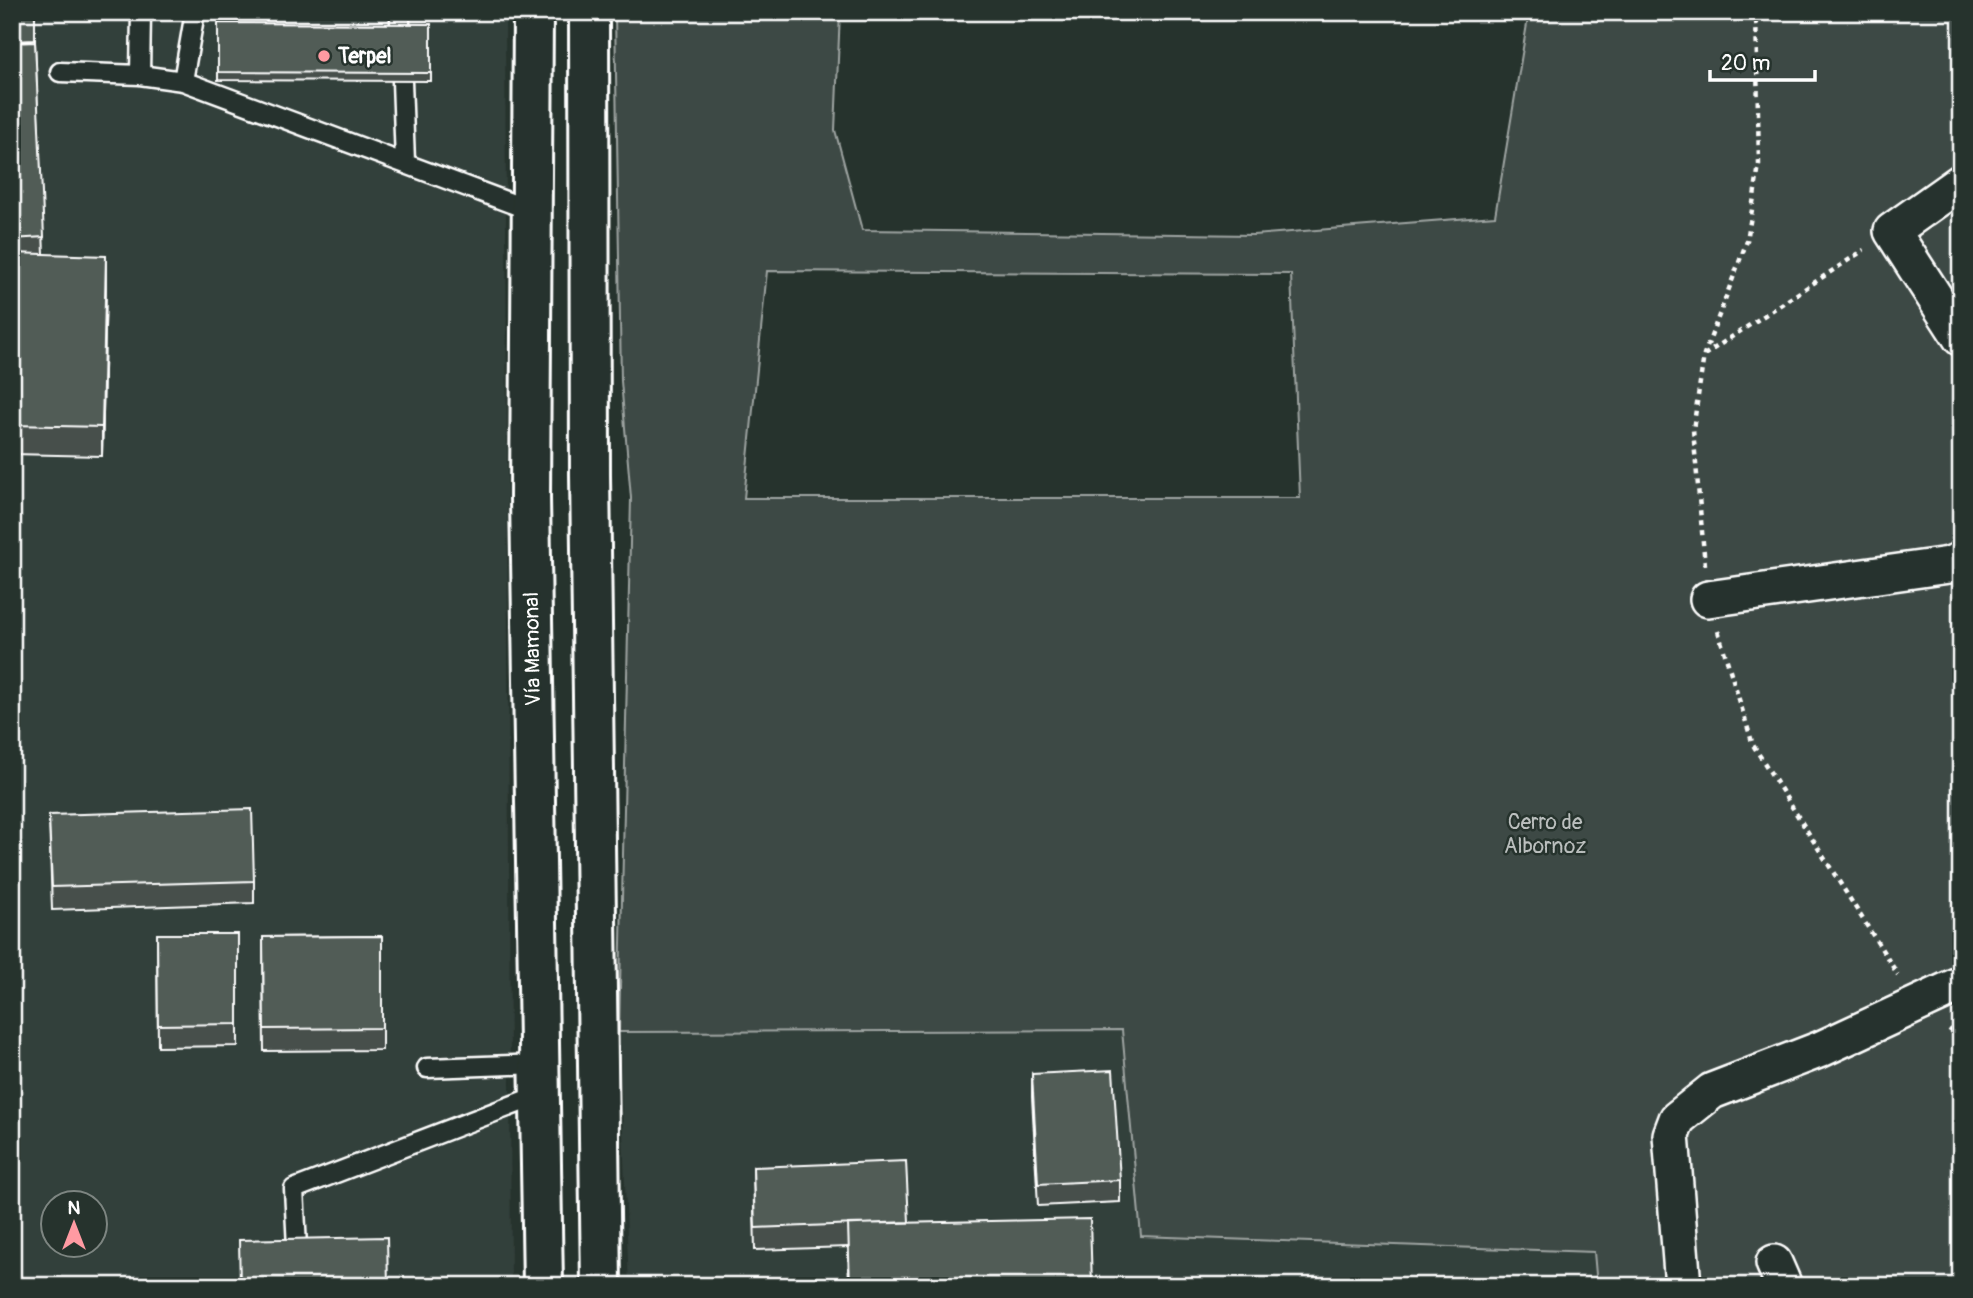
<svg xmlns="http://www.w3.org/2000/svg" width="1973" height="1298" viewBox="0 0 1973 1298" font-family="Pangolin,sans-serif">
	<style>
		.built { fill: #333f3a; fill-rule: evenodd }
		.green { fill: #3e4944; stroke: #9ea4a2; stroke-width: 2; fill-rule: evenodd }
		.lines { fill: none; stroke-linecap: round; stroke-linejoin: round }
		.lane-casing { stroke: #fff; stroke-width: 23 }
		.street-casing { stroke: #fff; stroke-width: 40 }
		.primary-casing { stroke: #fff; stroke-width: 44 }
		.path { stroke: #fff; stroke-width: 4.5; stroke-dasharray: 5 5; stroke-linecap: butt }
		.lane { stroke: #26332d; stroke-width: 18 }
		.street { stroke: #26332d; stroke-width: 35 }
		.primary { stroke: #26332d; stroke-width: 38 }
		.wall { fill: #464f4b; stroke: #fff; stroke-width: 2 }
		.shaded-wall { fill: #39403d; stroke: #fff; stroke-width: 2 }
		.building { fill: #515c57; stroke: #fff; stroke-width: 2 }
		.poi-dot { fill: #ff9aa2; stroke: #26332d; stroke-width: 2.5 }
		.labels { text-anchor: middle; stroke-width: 5; stroke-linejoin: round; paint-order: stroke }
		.poi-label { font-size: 21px; font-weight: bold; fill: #fff; stroke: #26332d; text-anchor: start }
		.street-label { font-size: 21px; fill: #fff; stroke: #26332d }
		.park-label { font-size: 21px; fill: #bbbfbe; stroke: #26332d }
	</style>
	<rect width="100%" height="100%" fill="#26332d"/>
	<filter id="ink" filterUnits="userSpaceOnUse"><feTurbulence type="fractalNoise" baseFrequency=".0143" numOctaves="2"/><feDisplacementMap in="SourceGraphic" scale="14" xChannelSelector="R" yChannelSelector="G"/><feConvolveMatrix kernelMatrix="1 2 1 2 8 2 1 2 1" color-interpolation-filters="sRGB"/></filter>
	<g filter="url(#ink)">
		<path class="built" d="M12 12H505L511 1286H12ZM52 1204H94V1246H52Z
			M1123 1029 1141 1236 1594 1252 1597 1286H629L619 1032Z"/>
		<path class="green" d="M615 12H840L835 130 862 230 1253 235 1495 216 1529 12H1961V1286H1597L1594 1252 1141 1236 1122 1030 619 1032 631 498 621 381ZM767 271 1291 274 1300 498H744Z"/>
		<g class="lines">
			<defs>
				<path id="lane" d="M400 12V31
					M60 72 140 75 183 81 532 211
					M140 75 141 12
					M183 81 195 12
					M402 81 405 162
					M427 1068 539 1064
					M297 1247 294 1189 539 1095"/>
				<path id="street" d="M1961 182 1892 231 1961 338
					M1708 599 1949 565 1961 560
					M1774 1263 1784 1286
					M1683 1286 1671 1135 1677 1119 1712 1091 1821 1049 1961 984"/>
				<path id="primary" d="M533 12 530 498 543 1286
					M589 12 590 475 601 1286"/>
			</defs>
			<use href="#lane" class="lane-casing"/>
			<use href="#street" class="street-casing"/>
			<use href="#primary" class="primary-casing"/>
			<path class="path" d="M1704 355 1864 250
				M1705 565 1693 430 1704 355 1747 241 1759 165 1756 12
				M1718 631 1753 745 1898 975
				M1949 1029 1961 1038"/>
			<use href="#lane" class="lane"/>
			<use href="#street" class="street"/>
			<use href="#primary" class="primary"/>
		</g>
		<path class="wall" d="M12 12H35V42L44 254 106 285 102 456 12 454Z
			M218 23 431 24V81L218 80Z
			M49 815 254 881V903L52 910Z
			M157 934H238V1046L158 1047Z
			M382 936V1050L264 1051 263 937Z
			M1032 1074 1120 1180V1202L1038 1206 1032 1097Z
			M753 1167 909 1222 1092 1286H849L848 1247 755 1250Z"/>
		<path class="shaded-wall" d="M106 256V285L102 456V427Z"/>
		<path class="building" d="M12 12H35V40L12 41Z
			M218 23 431 24V73L218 72Z
			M35 42 44 237 12 239V43Z
			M12 253 106 256 102 427 12 425Z
			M252 809 254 881 52 887 49 815Z
			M157 934H238V1024L158 1025Z
			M382 936V1028L264 1029 263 937Z
			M1113 1070 1120 1180 1038 1184 1032 1074Z
			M906 1161 909 1222 755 1228 753 1167Z
			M1090 1219 1092 1286H850L848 1224Z
			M387 1237 388 1286H240L239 1240Z"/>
	</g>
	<circle class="poi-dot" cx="324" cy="56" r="7"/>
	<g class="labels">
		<g class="poi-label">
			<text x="338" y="63">Terpel</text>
		</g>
		<g class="street-label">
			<text transform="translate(532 649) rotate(-91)" y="7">Vía Mamonal</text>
		</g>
		<g class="park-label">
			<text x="1545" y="829">Cerro de<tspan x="1545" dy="24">Albornoz</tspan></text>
		</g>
	</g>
	<rect width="1973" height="1298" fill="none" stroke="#26332d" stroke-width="42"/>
	<rect x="21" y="21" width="1931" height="1256" fill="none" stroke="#fff" stroke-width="2.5" filter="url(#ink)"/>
	<g transform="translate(74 1224)"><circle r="33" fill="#26332d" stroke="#7d8581" stroke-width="2"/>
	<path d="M0-5L12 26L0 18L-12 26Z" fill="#ff9aa2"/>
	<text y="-10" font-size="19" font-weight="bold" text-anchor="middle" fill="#ffffff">N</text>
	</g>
	<path d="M1710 70v10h105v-10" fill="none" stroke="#ffffff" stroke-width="3.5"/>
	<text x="1721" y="70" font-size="21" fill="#ffffff" stroke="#26332d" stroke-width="5" paint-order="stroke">20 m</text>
</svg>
